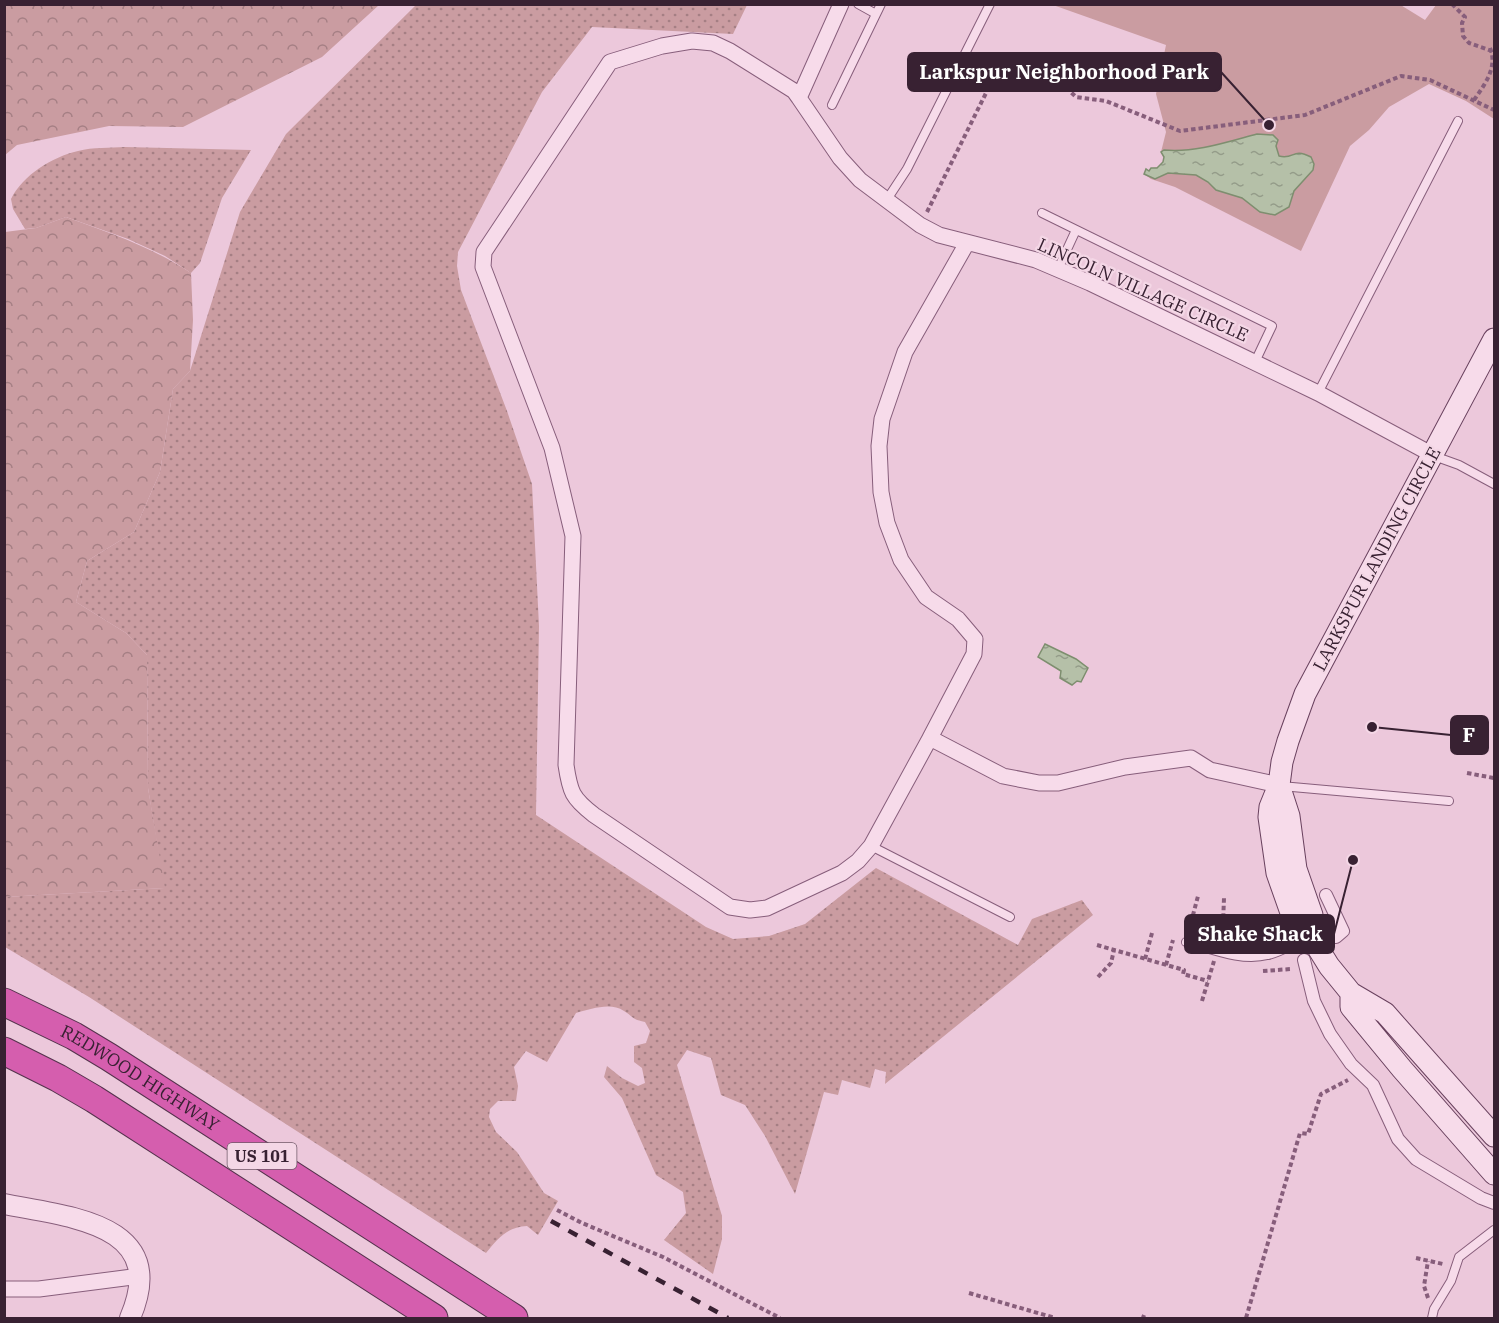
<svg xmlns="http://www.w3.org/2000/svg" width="1499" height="1323" viewBox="0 0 1499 1323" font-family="'IBM Plex Serif',serif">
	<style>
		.grass { fill: url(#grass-dots) }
		.forest { fill: url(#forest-crowns) }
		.park { fill: #ca9ca1 }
		.water { fill: url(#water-ripples); stroke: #7e8e6f; stroke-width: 1.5 }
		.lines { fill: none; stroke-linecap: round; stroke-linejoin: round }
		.service-casing { stroke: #875e7b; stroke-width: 10 }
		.pedestrian-casing { stroke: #875e7b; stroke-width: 14 }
		.minor-casing { stroke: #875e7b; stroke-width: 17 }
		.tertiary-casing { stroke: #875e7b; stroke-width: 22 }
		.secondary-casing { stroke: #69415e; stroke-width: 23 }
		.motorway-casing { stroke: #55324d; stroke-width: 29 }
		.path { stroke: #875e7b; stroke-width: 4; stroke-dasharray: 4.5 3; stroke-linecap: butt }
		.service { stroke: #f7dbea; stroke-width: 8 }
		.pedestrian { stroke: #f7dbea; stroke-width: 12 }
		.minor { stroke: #f7dbea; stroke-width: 15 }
		.tertiary { stroke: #f7dbea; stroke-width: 20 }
		.secondary { stroke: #f7dbea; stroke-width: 21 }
		.motorway { stroke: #d55eae; stroke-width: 27 }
		.rail { stroke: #382132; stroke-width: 4.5; stroke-dasharray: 10 10; stroke-linecap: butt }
		.labels { text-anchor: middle; stroke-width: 4.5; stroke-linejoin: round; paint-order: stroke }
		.shield { fill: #f4d7e6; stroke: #705868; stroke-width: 1.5 }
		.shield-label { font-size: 16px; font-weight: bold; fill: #382132 }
		.street-label { font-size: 18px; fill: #382132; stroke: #f4d7e6 }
		.leader { fill: none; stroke: #382132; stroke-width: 2 }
		.callout-dot { fill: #382132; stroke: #f4d7e6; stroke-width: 2 }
		.callout { fill: #382132; stroke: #382132; stroke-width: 2 }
		.callout-label { font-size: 20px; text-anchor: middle; font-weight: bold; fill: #fff }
	</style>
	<defs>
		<pattern id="grass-dots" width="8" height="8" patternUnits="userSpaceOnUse" patternTransform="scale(1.5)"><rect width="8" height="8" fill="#ca9ca1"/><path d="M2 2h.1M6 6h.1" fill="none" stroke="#a57f84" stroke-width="1.8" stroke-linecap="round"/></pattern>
		<pattern id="forest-crowns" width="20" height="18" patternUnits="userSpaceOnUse" patternTransform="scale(1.5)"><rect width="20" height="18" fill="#ca9ca1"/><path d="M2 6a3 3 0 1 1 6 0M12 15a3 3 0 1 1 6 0" fill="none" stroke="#a57f84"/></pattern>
		<pattern id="water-ripples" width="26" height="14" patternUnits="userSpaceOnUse" patternTransform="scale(1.5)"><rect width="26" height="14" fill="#b5c0a8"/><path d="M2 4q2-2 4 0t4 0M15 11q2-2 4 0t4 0" fill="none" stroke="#949c89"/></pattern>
	</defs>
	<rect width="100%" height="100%" fill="#ecc8db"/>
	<path class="grass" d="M416 5H747L733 34 592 27 542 92 458 252 457 266 461 290 507 411 532 484 539 626 536 815 706 927 733 939 769 936 805 924 876 868 1018 945 1032 919 1082 900 1093 915 885 1084 886 1072 875 1069 870 1088 842 1080 838 1095 824 1092 795 1194 765 1136 745 1105 721 1095 711 1058 687 1050 677 1065 722 1216V1239L713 1274 664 1240 686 1213 683 1192 656 1175 622 1098 604 1077 607 1066 622 1078 638 1086 645 1083 642 1068 634 1062V1046L646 1043 650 1031 645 1022C631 1019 635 1018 624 1011 610 1002 592 1009 576 1013L547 1062 526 1051 514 1067 518 1086 516 1101H498L490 1109 489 1117 496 1132 517 1152 544 1193 558 1201 538 1235 527 1226C507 1227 498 1238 486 1253L89 997 5 947V897L164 888 148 788 147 655 126 633 76 602 87 561 134 532 160 472 173 389 190 371 240 212 286 134Z
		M125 147 251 150 222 198 200 263 191 273 165 256 128 239 66 217 36 228 25 229 13 209 11 199C23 175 52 157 78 151 93 147 110 148 125 147Z"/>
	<path class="forest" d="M5 4H379V5L322 57 183 127 109 126 17 145 5 155Z
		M66 217C110 233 152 247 191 273L193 320 190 371 173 389 160 472 134 532 87 561 76 602 126 633 147 655 148 788 165 888 5 897V232L36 228Z"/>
	<path class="park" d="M1399 4 1425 20 1436 5H1494V119L1466 101 1429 84 1389 107 1369 130 1350 146 1301 251 1175 187 1151 179 1144 174 1146 169 1149 171 1151 168C1159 168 1163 165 1164 157L1161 152 1166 132 1156 94 1166 45 1053 5Z"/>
	<path class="water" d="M1257 134 1273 135 1278 140 1276 146 1279 156C1295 160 1292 147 1311 157L1314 164 1313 170 1294 191 1289 207 1275 215 1260 212 1242 198 1216 190 1208 182 1196 175 1168 173 1155 179 1144 174 1146 169 1149 171 1151 168H1157L1163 162 1164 157 1161 152 1164 150C1195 153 1227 142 1257 134Z
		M1045 644 1076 659 1088 668 1081 682 1077 681 1072 685 1060 678 1061 671 1038 657Z"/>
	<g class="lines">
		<defs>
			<path id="service" d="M858 4 876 14
				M832 105 881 4
				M886 201 907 169 990 4
				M1042 213 1272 326 1255 362
				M1058 269 1076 230
				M1318 393 1458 121
				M1434 456 1459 465 1494 484
				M1281 786 1449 801
				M871 846 1010 917
				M1186 942C1212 949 1241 962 1268 955 1282 952 1294 943 1307 938
				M1432 1318 1434 1309 1451 1281 1459 1257 1494 1230"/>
			<path id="pedestrian" d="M1326 895 1343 931 1336 937
				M1304 960 1314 1001 1330 1034 1351 1064 1373 1085 1398 1139 1416 1159 1481 1198 1494 1203"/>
			<path id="minor" d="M841 4 799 98 840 158 860 180 920 225 939 235 1036 260 1090 283 1318 393 1433 455
				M799 98 794 91 730 51 713 43 692 41 662 46 610 62 484 252 483 267 552 448 573 536 566 765C570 792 572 798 594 815L730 907 750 910 767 908 842 873 858 861 871 846 930 738
				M967 243 905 352 882 419 879 446 881 492 887 523 901 560 926 597 958 619 975 639 974 654 930 738 1003 776 1039 783H1058L1125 767 1191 758 1210 770 1279 785
				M4 1289H39L140 1276"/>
			<path id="tertiary" d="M4 1204C69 1217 171 1223 130 1318"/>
			<path id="secondary" d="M1494 339 1305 694 1288 741 1282 762 1279 785 1270 807 1269 817 1277 873 1295 924 1311 937 1329 966 1351 993 1385 1013 1494 1136
				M1279 785 1289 816 1296 869 1312 915 1311 937
				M1351 993V1007L1402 1069 1494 1174"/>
			<g id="motorway">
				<path id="s1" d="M4 1002 74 1036 109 1057 514 1318"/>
				<path d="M4 1051 58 1078 94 1099 434 1318"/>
			</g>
		</defs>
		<use href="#service" class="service-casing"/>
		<use href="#pedestrian" class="pedestrian-casing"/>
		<use href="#minor" class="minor-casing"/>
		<use href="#tertiary" class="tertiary-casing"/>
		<use href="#secondary" class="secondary-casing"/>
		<use href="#motorway" class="motorway-casing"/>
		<path class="path" d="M1452 4 1465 17 1462 23 1463 36 1469 43 1492 51
			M1474 100C1485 84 1498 67 1490 48
			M927 212 989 87 1006 71 1020 63 1051 73 1076 97 1106 101 1180 131 1305 115 1401 76 1430 80 1494 110
			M1467 773 1494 778
			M1189 930 1198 896
			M1220 940 1223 924 1224 898
			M1097 945 1184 970 1183 974 1208 981
			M1145 959 1152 933
			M1166 965 1173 940
			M1263 971 1291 969
			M1098 977 1111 963 1114 950
			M1202 1001 1214 961
			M557 1210 582 1223 663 1257 780 1318
			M1416 1258 1443 1264
			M969 1293 1055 1318
			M1428 1298 1424 1286 1428 1261
			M1143 1318 1144 1315
			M1246 1318 1300 1133 1308 1134 1321 1094 1348 1080"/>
		<use href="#service" class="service"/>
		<use href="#pedestrian" class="pedestrian"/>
		<use href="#minor" class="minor"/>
		<use href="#tertiary" class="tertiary"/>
		<use href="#secondary" class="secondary"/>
		<use href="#motorway" class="motorway"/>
		<path class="rail" d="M551 1221 728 1318"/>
	</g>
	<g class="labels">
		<rect class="shield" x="227.5" y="1143" width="69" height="26" rx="4.5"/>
		<g class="shield-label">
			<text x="262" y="1162">US 101</text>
		</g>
		<g class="street-label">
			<text transform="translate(1143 290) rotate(24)" y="6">LINCOLN VILLAGE CIRCLE</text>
			<text transform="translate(1377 559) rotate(-62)" y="6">LARKSPUR LANDING CIRCLE</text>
			<text dy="6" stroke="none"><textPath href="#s1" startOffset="156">REDWOOD HIGHWAY</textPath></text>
		</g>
	</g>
	<path class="leader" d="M1269 125L1221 72M1372 727L1451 735M1353 860L1334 934"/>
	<g class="callout-dot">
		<circle cx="1269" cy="125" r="6"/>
		<circle cx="1372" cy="727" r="6"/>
		<circle cx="1353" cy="860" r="6"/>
	</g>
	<g class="callout">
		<rect x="908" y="53" width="313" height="38" rx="6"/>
		<rect x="1451" y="716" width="37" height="38" rx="6"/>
		<rect x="1185" y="915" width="149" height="38" rx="6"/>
	</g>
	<g class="callout-label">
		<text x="1064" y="79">Larkspur Neighborhood Park</text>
		<text x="1469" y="742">F</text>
		<text x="1260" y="941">Shake Shack</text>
	</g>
	<rect width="1499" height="1323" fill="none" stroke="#382132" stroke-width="12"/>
</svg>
